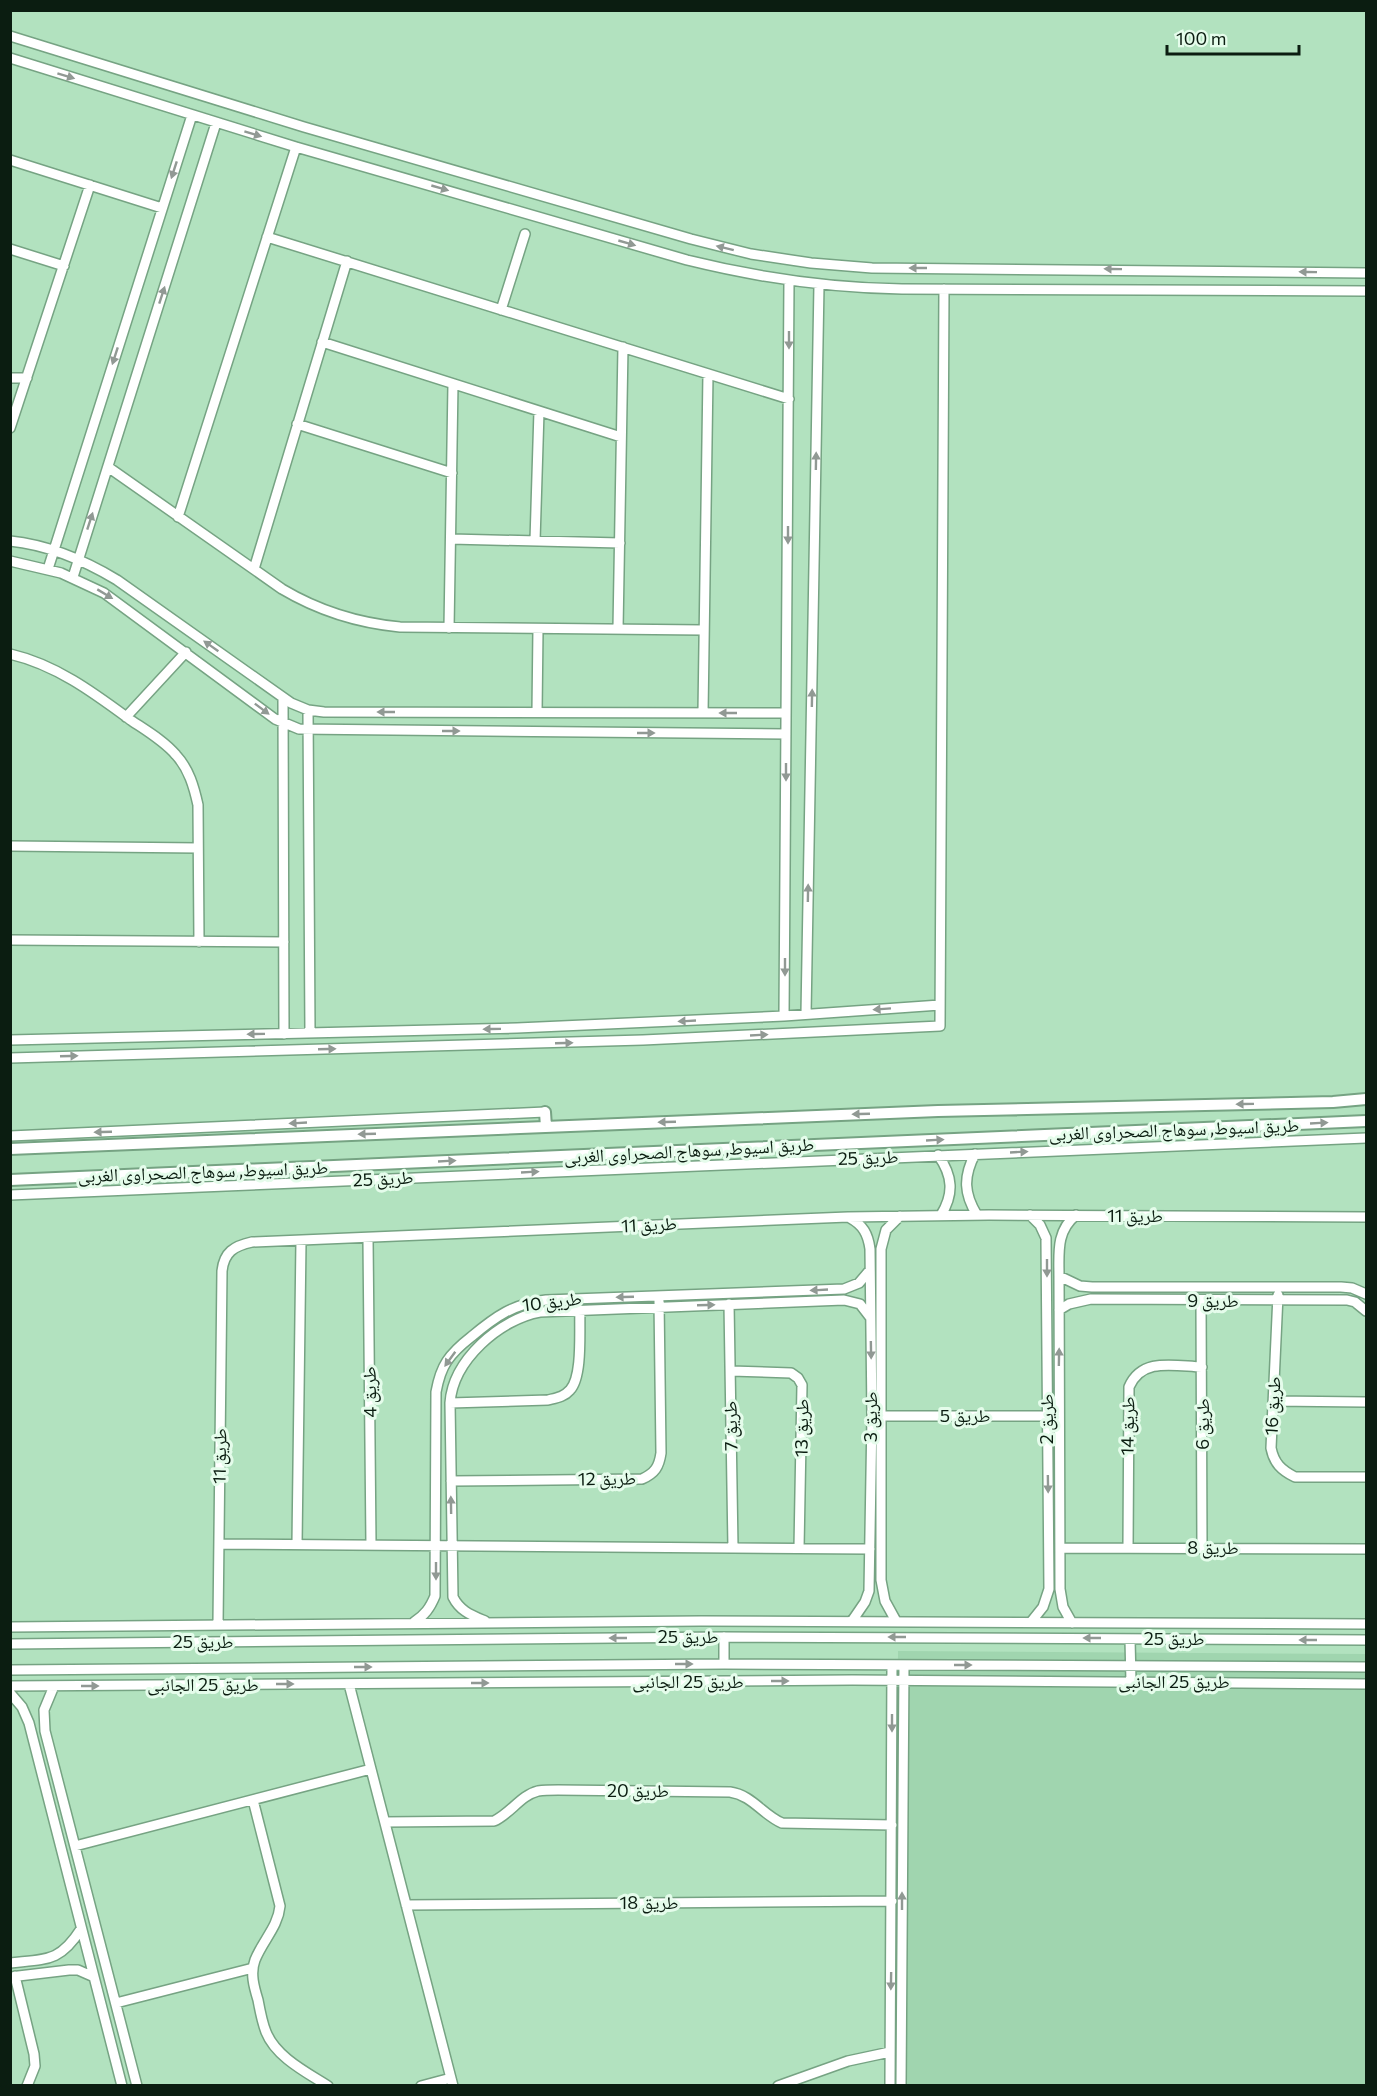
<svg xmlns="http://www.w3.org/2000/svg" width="1377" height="2096" viewBox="0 0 1377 2096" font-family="Commissioner,'Noto Naskh Arabic',sans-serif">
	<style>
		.built { fill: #a0d5af }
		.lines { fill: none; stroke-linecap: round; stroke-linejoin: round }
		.minor-casing { stroke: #76a383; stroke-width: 12 }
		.major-casing { stroke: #76a383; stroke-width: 14 }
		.minor { stroke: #fff; stroke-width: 9 }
		.major { stroke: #fff; stroke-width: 10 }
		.oneway { fill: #919994 }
		.labels { text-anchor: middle; stroke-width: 6; stroke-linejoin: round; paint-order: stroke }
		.street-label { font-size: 18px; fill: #0b1d11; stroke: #e5fceb }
	</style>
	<rect width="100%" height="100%" fill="#b2e2bf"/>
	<path class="built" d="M898 1651 1366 1654V2085L896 2086Z"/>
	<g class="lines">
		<defs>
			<path id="minor" d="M10 36 304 127 691 239 751 254 811 263 872 268 1366 273
				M10 58 296 147 687 260C760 278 827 288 902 289L1366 291
				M10 160 162 208
				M267 237 789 399
				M10 249 64 266
				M501 310 525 234
				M322 342 621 437
				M10 378H27
				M297 424 452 473
				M10 428 90 185
				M108 467 282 589C319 611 358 623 400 627L703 630
				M178 517 296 147
				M451 539 620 543
				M10 541C49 545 84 560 117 580L291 703 308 710 324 712 786 713
				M535 541 539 411
				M10 561 61 573 104 593 275 719 299 729 786 734
				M48 569 192 115
				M254 569 347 261
				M73 577 216 123
				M449 628 453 384
				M618 629 623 347
				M10 654C57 665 94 693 132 721 147 731 164 741 176 755 189 769 194 787 198 805L199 942
				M283 698 284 1034
				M308 710 310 1033
				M537 712 538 629
				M703 713 708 374
				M126 717 186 652
				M10 846 198 848
				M10 940 284 942
				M806 1014 819 285
				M784 1016 789 281
				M10 1040 517 1028 784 1016 940 1005
				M10 1058 643 1040 940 1026 944 289
				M10 1136 545 1112
				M975 1154C963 1177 964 1194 977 1215
				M938 1155C953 1176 954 1194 941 1215
				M10 1195 1366 1138
				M1030 1215 1040 1225 1046 1238 1049 1589 1043 1607 1031 1622
				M850 1218C863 1225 868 1234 870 1249L872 1416 869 1591 865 1602 852 1621
				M368 1239 371 1545
				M1059 1276 1080 1286 1092 1287H1341L1352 1288 1366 1294
				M1278 1295 1271 1448C1274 1463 1281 1470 1295 1477H1366
				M1201 1301 1202 1548
				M729 1304 733 1548
				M1059 1310 1069 1304 1091 1299 1347 1300 1355 1302 1366 1311
				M731 1371 791 1373 798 1378 802 1385 799 1548
				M1273 1401 1366 1402
				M450 1403 548 1400C556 1398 564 1397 570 1390 583 1376 579 1330 580 1310
				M878 1416H1053
				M451 1481 642 1479C655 1473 659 1467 661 1453L659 1301
				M219 1544 870 1549
				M297 1544 301 1241
				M1060 1548 1366 1549
				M1128 1548 1129 1387C1142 1357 1174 1366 1202 1367
				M485 1621C471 1615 460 1611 453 1597L450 1403C453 1360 500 1319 540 1312L844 1300 860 1304 870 1317
				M896 1621 885 1601 881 1580V1249L886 1230 900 1216
				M414 1622C425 1615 430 1608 435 1596L436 1392C438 1381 441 1370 447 1361 453 1352 462 1344 471 1337 496 1316 513 1304 546 1300L844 1289 859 1283 870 1270
				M1072 1623 1063 1607 1060 1589 1059 1276C1059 1253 1056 1231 1076 1215
				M218 1624 222 1271C224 1252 234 1246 252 1242L848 1217 989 1215 1366 1217
				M10 1627 701 1621 1366 1624
				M724 1637V1664
				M1130 1639 1131 1682
				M10 1644 724 1637 1366 1640
				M10 1670 724 1664 1366 1667
				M349 1684 453 2086
				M10 1686 852 1680 1366 1684
				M54 1686 44 1710 45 1731 137 2086
				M10 1693 22 1707 29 1723 122 2086
				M253 1800 280 1906C278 1927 263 1940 255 1960 250 1973 254 1987 258 2000 260 2011 262 2022 266 2032 276 2057 306 2072 328 2086
				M385 1822 494 1821C510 1814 521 1795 538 1791 545 1790 552 1790 558 1790L730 1792C752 1795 763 1815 782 1823L892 1825
				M75 1846 371 1769
				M406 1905 892 1901
				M10 1963C47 1959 60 1962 81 1929
				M15 1976 34 2054 35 2066 27 2086
				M10 1977 69 1970H78L94 1977
				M116 2003 253 1968
				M421 2086 451 2078
				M778 2086 848 2061 890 2052
				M890 2086 892 1665
				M901 2086 904 1665"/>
			<path id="major" d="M545 1112 546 1127
				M10 1149 938 1111 1333 1102 1366 1099
				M10 1180 1366 1121"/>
		</defs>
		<use href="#minor" class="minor-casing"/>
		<use href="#major" class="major-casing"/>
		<use href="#minor" class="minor"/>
		<use href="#major" class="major"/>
	</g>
	<defs><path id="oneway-solid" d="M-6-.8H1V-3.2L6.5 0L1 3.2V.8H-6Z" transform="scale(1.5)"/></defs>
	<g class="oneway">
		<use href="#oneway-solid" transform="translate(66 76) rotate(17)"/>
		<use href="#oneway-solid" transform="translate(253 134) rotate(17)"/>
		<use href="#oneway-solid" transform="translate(174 170) rotate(108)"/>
		<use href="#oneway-solid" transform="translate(440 188) rotate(16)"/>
		<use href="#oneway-solid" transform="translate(627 243) rotate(16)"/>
		<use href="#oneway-solid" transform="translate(725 248) rotate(-166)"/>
		<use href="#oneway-solid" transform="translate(918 268) rotate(-180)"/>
		<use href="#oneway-solid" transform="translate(1113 269) rotate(-179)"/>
		<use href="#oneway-solid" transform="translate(1308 272) rotate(-179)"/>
		<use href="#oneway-solid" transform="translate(162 295) rotate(-72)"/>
		<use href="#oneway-solid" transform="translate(789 340) rotate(90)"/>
		<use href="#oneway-solid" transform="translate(115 356) rotate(108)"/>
		<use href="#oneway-solid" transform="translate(816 461) rotate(-89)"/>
		<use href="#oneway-solid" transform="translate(90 521) rotate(-72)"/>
		<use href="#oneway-solid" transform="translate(788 535) rotate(90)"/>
		<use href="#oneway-solid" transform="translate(105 594) rotate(31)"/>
		<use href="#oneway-solid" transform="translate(211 646) rotate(-145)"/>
		<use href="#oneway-solid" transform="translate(812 698) rotate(-89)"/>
		<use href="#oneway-solid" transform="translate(262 709) rotate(37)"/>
		<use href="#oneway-solid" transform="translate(386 712) rotate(-180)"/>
		<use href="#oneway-solid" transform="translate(728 713) rotate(-180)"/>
		<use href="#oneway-solid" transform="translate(451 731)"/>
		<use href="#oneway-solid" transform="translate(646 733)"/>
		<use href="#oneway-solid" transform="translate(786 772) rotate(90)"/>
		<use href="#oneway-solid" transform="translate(808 893) rotate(-89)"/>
		<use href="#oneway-solid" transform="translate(785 967) rotate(90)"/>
		<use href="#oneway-solid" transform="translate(882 1009) rotate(176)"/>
		<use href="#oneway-solid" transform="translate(687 1021) rotate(177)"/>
		<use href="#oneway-solid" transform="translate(492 1029) rotate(179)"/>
		<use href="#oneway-solid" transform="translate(256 1034) rotate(179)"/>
		<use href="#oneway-solid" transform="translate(759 1035) rotate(-3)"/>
		<use href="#oneway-solid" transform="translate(564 1043) rotate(-2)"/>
		<use href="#oneway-solid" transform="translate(327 1049) rotate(-2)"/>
		<use href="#oneway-solid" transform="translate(69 1056) rotate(-2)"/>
		<use href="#oneway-solid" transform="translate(1245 1104) rotate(179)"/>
		<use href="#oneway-solid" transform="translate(861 1114) rotate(178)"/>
		<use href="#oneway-solid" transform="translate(667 1122) rotate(178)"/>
		<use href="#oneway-solid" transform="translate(298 1123) rotate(177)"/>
		<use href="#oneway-solid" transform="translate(1319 1123) rotate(-3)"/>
		<use href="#oneway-solid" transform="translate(103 1132) rotate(178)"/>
		<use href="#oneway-solid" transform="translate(367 1134) rotate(178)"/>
		<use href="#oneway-solid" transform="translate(935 1140) rotate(-3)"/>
		<use href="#oneway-solid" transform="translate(1019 1152) rotate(-3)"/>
		<use href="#oneway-solid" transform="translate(447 1161) rotate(-3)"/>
		<use href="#oneway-solid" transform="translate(530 1172) rotate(-3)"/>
		<use href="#oneway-solid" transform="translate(1047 1268) rotate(90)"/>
		<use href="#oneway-solid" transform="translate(819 1290) rotate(177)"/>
		<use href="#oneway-solid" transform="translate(625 1297) rotate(178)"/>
		<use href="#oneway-solid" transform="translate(706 1305) rotate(-2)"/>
		<use href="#oneway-solid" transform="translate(871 1350) rotate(89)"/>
		<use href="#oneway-solid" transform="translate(1059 1357) rotate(-89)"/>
		<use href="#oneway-solid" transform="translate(450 1359) rotate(126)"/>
		<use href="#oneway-solid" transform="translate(1048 1484) rotate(89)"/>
		<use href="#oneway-solid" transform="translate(451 1505) rotate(-91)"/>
		<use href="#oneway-solid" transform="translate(436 1571) rotate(90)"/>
		<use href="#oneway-solid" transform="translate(897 1637) rotate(-180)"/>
		<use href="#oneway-solid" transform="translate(618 1638) rotate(180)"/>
		<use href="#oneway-solid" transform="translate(1092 1638) rotate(-180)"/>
		<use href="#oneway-solid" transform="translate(1308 1640) rotate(-180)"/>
		<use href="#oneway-solid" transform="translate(684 1664)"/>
		<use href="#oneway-solid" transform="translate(963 1665)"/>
		<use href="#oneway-solid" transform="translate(363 1667)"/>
		<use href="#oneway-solid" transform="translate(780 1681)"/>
		<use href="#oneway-solid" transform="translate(480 1683)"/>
		<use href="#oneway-solid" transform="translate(285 1684)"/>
		<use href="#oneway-solid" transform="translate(90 1686)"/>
		<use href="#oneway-solid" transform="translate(892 1723) rotate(90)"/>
		<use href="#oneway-solid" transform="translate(902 1901) rotate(-90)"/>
		<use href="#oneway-solid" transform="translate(891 1981) rotate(91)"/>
	</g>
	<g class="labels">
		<g class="street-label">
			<text transform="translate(1174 1130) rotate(-2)" y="6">طريق اسيوط, سوهاج الصحراوى الغربى</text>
			<text transform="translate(689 1151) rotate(-3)" y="6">طريق اسيوط, سوهاج الصحراوى الغربى</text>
			<text transform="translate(868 1158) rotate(-2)" y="6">طريق 25</text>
			<text transform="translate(203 1172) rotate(-2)" y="6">طريق اسيوط, سوهاج الصحراوى الغربى</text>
			<text transform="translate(383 1179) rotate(-3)" y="6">طريق 25</text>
			<text x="1135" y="1222">طريق 11</text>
			<text transform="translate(649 1225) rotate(-3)" y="6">طريق 11</text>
			<text x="1213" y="1307">طريق 9</text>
			<text transform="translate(552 1302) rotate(-7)" y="6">طريق 10</text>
			<text transform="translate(370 1392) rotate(-91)" y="6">طريق 4</text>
			<text transform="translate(1273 1406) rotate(-87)" y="6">طريق 16</text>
			<text x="965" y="1422">طريق 5</text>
			<text transform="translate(871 1417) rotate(-90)" y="6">طريق 3</text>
			<text transform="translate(1047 1419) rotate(-90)" y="6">طريق 2</text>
			<text transform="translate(1203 1424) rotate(-90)" y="6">طريق 6</text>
			<text transform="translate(731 1426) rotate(-91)" y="6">طريق 7</text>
			<text transform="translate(1128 1426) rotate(-89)" y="6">طريق 14</text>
			<text transform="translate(802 1428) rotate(-89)" y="6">طريق 13</text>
			<text transform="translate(220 1456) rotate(-89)" y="6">طريق 11</text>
			<text transform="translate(607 1479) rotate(-1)" y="6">طريق 12</text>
			<text x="1213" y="1554">طريق 8</text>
			<text x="688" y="1643">طريق 25</text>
			<text x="1174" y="1645">طريق 25</text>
			<text x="203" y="1648">طريق 25</text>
			<text x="688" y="1688">طريق 25 الجانبى</text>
			<text x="1174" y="1688">طريق 25 الجانبى</text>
			<text x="203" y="1691">طريق 25 الجانبى</text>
			<text x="638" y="1797">طريق 20</text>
			<text x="649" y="1909">طريق 18</text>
		</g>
	</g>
	<rect width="1377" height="2096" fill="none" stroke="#0b1d11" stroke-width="24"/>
	<path d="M1167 45v9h132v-9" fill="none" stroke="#0b1d11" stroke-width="3"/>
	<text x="1176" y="45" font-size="18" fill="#0b1d11" stroke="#e5fceb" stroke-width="4.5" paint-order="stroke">100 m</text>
</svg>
